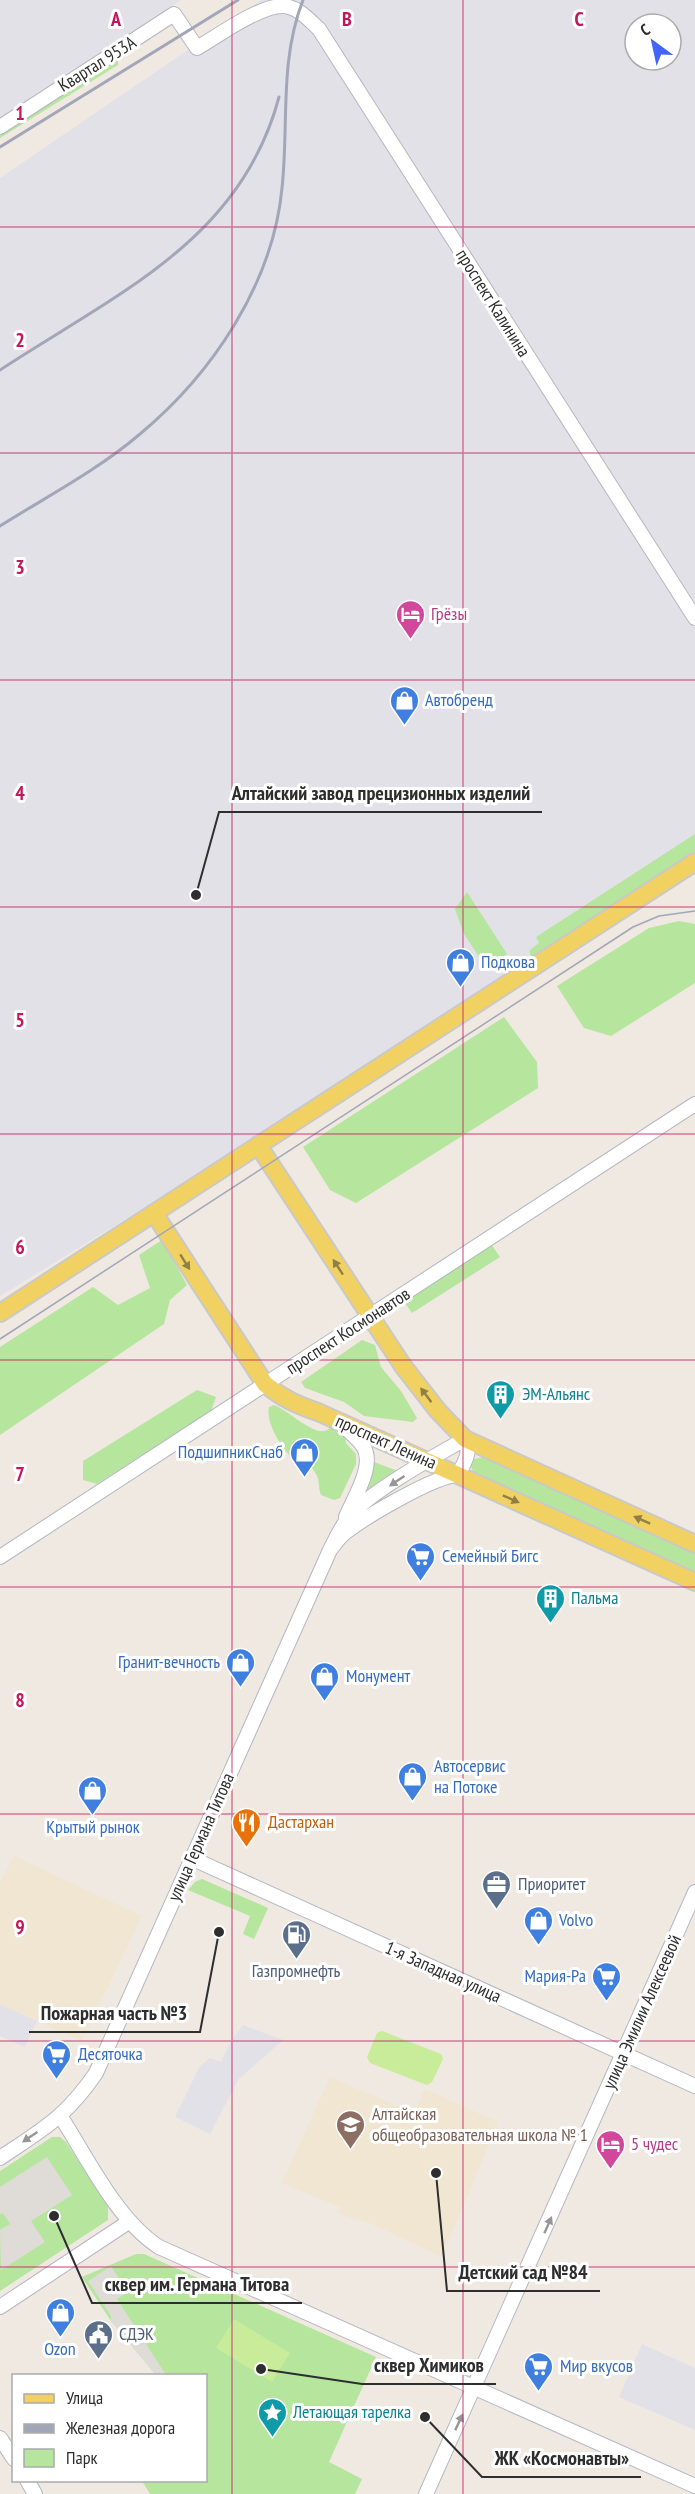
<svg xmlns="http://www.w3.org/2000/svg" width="695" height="2494" viewBox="0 0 695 2494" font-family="'PT Sans Narrow',sans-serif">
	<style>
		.industrial { fill: #e3e1e8; fill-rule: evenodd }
		.education { fill: #f0e6d1 }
		.green { fill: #b6e59e }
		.pitch { fill: #c9ec9a }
		.plaza { fill: #dfdcd8 }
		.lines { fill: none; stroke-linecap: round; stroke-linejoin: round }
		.minor-casing { stroke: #b4b7c1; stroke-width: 16 }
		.major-casing { stroke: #c9c9c9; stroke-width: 20 }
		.minor { stroke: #fff; stroke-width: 14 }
		.major { stroke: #f2d163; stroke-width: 16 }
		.tram { stroke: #a3a6b8; stroke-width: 1.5 }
		.rail { stroke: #a3a6b8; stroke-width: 3 }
		.oneway { fill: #908048 }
		.oneway2 { fill: #969696 }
		.grid { fill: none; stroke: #c2185b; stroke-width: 1.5; stroke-opacity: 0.55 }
		.labels { text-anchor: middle; stroke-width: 6; stroke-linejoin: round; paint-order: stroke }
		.street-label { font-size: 18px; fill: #2e2e2e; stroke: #fff }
		.hotel-label { font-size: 18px; fill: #b23c85; stroke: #fff; text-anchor: start }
		.shop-label { font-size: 18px; fill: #366cbe; stroke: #fff; text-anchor: start }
		.culture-label { font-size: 18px; fill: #0d838f; stroke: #fff; text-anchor: start }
		.food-label { font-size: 18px; fill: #c56008; stroke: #fff; text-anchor: start }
		.service-label { font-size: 18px; fill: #4e5e75; stroke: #fff; text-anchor: start }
		.education-label { font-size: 18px; fill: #785e54; stroke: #fff; text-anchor: start }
		.grid-label { font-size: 20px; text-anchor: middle; font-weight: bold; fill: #c2185b; stroke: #fff; stroke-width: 6; stroke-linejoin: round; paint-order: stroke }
		.leader { fill: none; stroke: #2e2e2e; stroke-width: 2 }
		.callout-dot { fill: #2e2e2e; stroke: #fff; stroke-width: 2 }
		.callout-label { font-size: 20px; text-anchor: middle; font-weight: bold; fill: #2e2e2e; stroke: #fff; stroke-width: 6; stroke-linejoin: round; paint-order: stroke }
	</style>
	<rect width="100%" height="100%" fill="#efe9e1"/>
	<path class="industrial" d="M0 0H181L0 118Z
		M261 0H695V853L137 1212 0 1296V178ZM635 24H671V60H635Z
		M0 2004 37 2021 25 2047 0 2036Z
		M243 2025 283 2040 238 2080 210 2134 175 2117 200 2066 210 2058 221 2062 231 2041Z
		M642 2344 695 2368V2430L619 2397Z"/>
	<path class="education" d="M14 1856 142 1916 82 2041 0 2004V1882Z
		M330 2077 414 2113 425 2089 498 2122 442 2257 372 2224 339 2214 340 2207 282 2183Z"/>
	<path class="green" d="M112 59 118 60V65L0 138V130Z
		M695 834V856L538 958 530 955V950L539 943 536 937Z
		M467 892 507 954 486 967 464 934 455 909Z
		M679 921 695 924V983L611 1036 584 1028 557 986 649 928Z
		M504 1017 537 1062 538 1088 356 1203 330 1190 303 1147Z
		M162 1240 187 1285 170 1300 164 1324 0 1435V1347L93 1287 118 1305 150 1288 139 1255Z
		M491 1244 500 1257 412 1313 403 1300Z
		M362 1340 375 1345 381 1367 401 1391 417 1418 413 1422 364 1416 344 1402 305 1388 301 1382Z
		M197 1390 216 1397 211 1411 97 1484 83 1480V1461Z
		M274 1405C284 1408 313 1434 323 1431 327 1431 329 1428 332 1427L345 1435 346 1443 356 1454V1464L340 1498 334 1500 321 1495C317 1483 322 1479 310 1466 305 1461 299 1464 294 1460 282 1449 265 1422 269 1407Z
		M484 1457 695 1553V1575L475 1475 471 1467 474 1459Z
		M374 1462 398 1471 362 1495Z
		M202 1879 268 1908 254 1939 243 1934 250 1916 188 1890 195 1882Z
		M52 2137H60L66 2142 108 2206V2220L0 2291V2171Z
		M136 2254H144L376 2357 329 2462 362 2479 355 2494H150L142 2481 206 2480V2376L156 2375 111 2321 82 2277Z"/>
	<path class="pitch" d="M382 2031 441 2054 443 2059 432 2082 427 2085 370 2063 367 2057 377 2033Z
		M234 2319 290 2353 272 2382 216 2348Z"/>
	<path class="plaza" d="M47 2157 72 2195 31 2221 45 2242 1 2270 0 2230 10 2224 3 2213 0 2214V2187Z
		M111 2266 128 2292 117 2299 166 2375H156L111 2321V2316L88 2281Z"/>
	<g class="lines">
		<defs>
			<path id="minor" d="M0 127 174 14 197 48C218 36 261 4 285 6 299 8 309 20 319 29L695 618
				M343 1426C350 1432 358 1439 363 1446 376 1465 353 1499 346 1517
				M0 1557 695 1104
				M191 1858 695 2086
				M61 2117C88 2159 117 2220 159 2247L695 2486
				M0 2158C43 2129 66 2117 96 2073L330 1550C336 1538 341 1527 349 1517 369 1492 435 1456 465 1439 471 1454 465 1461 458 1475 434 1476 367 1516 346 1532 339 1537 335 1544 330 1550
				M0 2307 130 2221
				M0 2438 14 2459
				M27 2480 35 2494
				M426 2494 695 1892"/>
			<path id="major" d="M258 1145 403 1366 438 1411 465 1439 695 1544
				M154 1213 265 1384C282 1398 297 1405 318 1412L695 1582
				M0 1313 695 862"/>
		</defs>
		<use href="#minor" class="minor-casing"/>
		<use href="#major" class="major-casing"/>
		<use href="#minor" class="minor"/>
		<use href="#major" class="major"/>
		<path class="tram" d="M0 1339 633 927 659 916 695 911"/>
		<path class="rail" d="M0 147 238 0
			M0 370C114 295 241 241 279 97
			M0 526C46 497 98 470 140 434 212 374 273 284 282 188 289 124 279 62 303 0"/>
	</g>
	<defs><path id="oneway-solid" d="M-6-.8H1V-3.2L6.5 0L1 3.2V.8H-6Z" transform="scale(1.5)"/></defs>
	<g class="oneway">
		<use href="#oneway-solid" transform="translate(185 1262) rotate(58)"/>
		<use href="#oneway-solid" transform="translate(338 1267) rotate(-123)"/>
		<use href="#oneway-solid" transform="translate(426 1395) rotate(-127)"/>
		<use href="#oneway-solid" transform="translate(511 1499) rotate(24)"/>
		<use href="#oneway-solid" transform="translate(642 1520) rotate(-156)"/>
	</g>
	<g class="oneway2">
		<use href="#oneway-solid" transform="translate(397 1481) rotate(146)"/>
		<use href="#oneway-solid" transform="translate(30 2137) rotate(146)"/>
		<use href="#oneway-solid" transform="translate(548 2225) rotate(-66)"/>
		<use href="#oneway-solid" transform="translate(459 2422) rotate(-65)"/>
	</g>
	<path class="grid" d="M232 0V2494M463 0V2494M0 227H695M0 453H695M0 680H695M0 907H695M0 1134H695M0 1360H695M0 1587H695M0 1814H695M0 2041H695M0 2267H695"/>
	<defs>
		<symbol id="hotel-pin" viewBox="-11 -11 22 30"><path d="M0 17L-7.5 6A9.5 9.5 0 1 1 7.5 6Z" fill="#d1479c" stroke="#fff"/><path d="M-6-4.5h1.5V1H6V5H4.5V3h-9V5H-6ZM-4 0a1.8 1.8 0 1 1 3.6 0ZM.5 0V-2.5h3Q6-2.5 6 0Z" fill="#fff"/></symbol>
		<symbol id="shop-pin" viewBox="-11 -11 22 30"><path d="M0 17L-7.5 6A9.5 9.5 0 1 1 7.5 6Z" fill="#3f7fe0" stroke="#fff"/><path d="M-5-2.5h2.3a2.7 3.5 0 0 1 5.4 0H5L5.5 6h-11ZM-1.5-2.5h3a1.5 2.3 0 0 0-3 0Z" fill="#fff"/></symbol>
		<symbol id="building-pin" viewBox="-11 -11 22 30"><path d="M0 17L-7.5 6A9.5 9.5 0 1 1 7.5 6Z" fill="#0f9aa8" stroke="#fff"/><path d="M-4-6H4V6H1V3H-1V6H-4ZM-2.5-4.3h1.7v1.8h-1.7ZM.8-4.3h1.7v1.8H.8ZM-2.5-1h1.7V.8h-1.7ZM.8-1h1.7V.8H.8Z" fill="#fff"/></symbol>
		<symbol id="supermarket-pin" viewBox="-11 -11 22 30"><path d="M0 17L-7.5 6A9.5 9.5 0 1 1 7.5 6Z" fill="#3f7fe0" stroke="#fff"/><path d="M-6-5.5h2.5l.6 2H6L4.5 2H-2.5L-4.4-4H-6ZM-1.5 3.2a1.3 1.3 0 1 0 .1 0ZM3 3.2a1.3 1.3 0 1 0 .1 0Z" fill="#fff"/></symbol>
		<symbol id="restaurant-pin" viewBox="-11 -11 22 30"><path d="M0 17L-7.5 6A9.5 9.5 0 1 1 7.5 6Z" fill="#e8710a" stroke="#fff"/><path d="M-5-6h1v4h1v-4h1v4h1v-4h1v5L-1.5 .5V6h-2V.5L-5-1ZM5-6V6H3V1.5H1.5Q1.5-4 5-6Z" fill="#fff"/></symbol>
		<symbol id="office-pin" viewBox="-11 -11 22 30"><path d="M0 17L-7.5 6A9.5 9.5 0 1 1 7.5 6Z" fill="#5c6f8a" stroke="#fff"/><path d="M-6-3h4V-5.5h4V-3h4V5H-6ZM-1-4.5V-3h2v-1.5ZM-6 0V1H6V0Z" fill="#fff"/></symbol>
		<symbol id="fuel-pin" viewBox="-11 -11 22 30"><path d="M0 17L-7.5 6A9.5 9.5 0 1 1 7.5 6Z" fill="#5c6f8a" stroke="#fff"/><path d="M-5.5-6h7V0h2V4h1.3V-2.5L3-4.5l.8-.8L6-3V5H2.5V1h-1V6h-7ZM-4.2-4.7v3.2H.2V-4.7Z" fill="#fff"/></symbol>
		<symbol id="school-pin" viewBox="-11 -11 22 30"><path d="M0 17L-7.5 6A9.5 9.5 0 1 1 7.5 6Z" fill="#8d6e63" stroke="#fff"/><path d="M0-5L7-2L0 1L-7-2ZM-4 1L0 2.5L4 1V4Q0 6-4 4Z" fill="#fff"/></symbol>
		<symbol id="civic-pin" viewBox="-11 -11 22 30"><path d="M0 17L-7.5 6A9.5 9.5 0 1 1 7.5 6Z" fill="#5c6f8a" stroke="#fff"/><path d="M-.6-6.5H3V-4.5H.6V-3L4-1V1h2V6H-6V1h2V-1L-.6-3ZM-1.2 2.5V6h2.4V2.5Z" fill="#fff"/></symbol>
		<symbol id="sight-pin" viewBox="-11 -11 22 30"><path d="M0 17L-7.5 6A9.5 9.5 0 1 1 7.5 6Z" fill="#0f9aa8" stroke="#fff"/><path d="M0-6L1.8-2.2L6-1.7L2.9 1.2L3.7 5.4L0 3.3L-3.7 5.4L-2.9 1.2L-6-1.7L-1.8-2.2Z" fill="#fff"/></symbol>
	</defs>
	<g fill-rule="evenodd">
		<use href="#hotel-pin" x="394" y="598" width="33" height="45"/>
		<use href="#shop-pin" x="388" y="684" width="33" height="45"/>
		<use href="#shop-pin" x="444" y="946" width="33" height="45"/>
		<use href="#building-pin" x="484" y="1378" width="33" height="45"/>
		<use href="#shop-pin" x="288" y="1436" width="33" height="45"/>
		<use href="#supermarket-pin" x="404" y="1540" width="33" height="45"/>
		<use href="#building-pin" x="534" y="1582" width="33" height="45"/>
		<use href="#shop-pin" x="224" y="1646" width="33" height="45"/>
		<use href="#shop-pin" x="308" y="1660" width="33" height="45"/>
		<use href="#shop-pin" x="396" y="1760" width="33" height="45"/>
		<use href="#shop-pin" x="76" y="1774" width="33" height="45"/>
		<use href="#restaurant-pin" x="230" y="1806" width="33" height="45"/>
		<use href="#office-pin" x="480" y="1868" width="33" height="45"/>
		<use href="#shop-pin" x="522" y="1904" width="33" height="45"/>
		<use href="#fuel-pin" x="280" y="1918" width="33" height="45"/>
		<use href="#supermarket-pin" x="590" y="1960" width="33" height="45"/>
		<use href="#supermarket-pin" x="40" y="2038" width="33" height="45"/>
		<use href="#school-pin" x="334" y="2108" width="33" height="45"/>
		<use href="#hotel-pin" x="594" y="2128" width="33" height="45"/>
		<use href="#shop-pin" x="44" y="2296" width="33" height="45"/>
		<use href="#civic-pin" x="82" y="2318" width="33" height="45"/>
		<use href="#supermarket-pin" x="522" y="2350" width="33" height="45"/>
		<use href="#sight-pin" x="256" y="2396" width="33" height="45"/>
	</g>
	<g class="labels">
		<g class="street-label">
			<text transform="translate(97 64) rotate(-32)" y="6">Квартал 953А</text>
			<text transform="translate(493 303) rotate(58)" y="6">проспект Калинина</text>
			<text transform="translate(348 1331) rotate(-33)" y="6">проспект Космонавтов</text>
			<text transform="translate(386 1442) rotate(24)" y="6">проспект Ленина</text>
			<text transform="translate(201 1837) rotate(-66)" y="6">улица Германа Титова</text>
			<text transform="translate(443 1972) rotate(24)" y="6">1-я Западная улица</text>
			<text transform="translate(642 2012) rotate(-66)" y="6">улица Эмилии Алексеевой</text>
		</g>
		<g class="hotel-label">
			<text x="431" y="620">Грёзы</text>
			<text x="631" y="2150">5 чудес</text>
		</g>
		<g class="shop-label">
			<text x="425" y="706">Автобренд</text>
			<text x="481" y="968">Подкова</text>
			<text x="283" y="1458" text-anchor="end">ПодшипникСнаб</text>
			<text x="442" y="1562">Семейный Бигс</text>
			<text x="220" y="1668" text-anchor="end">Гранит-вечность</text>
			<text x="346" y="1682">Монумент</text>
			<text x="434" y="1772">Автосервис<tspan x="434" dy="21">на Потоке</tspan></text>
			<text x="93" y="1833" text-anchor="middle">Крытый рынок</text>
			<text x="559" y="1926">Volvo</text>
			<text x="586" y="1982" text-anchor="end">Мария-Ра</text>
			<text x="78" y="2060">Десяточка</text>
			<text x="60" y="2355" text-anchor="middle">Ozon</text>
			<text x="560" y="2372">Мир вкусов</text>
		</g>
		<g class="culture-label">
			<text x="522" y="1400">ЭМ-Альянс</text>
			<text x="571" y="1604">Пальма</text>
			<text x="293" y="2418">Летающая тарелка</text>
		</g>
		<g class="food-label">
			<text x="268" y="1828">Дастархан</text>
		</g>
		<g class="service-label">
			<text x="518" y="1890">Приоритет</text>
			<text x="296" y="1977" text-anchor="middle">Газпромнефть</text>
			<text x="119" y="2340">СДЭК</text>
		</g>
		<g class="education-label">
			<text x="372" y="2120">Алтайская<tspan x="372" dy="21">общеобразовательная школа № 1</tspan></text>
		</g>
	</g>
	<g class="grid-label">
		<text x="116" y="26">A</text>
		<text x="347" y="26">B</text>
		<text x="579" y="26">C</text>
		<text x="20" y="120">1</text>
		<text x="20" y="347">2</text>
		<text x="20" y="574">3</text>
		<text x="20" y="800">4</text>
		<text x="20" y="1027">5</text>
		<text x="20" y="1254">6</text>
		<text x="20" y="1481">7</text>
		<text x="20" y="1707">8</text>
		<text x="20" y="1934">9</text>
	</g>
	<path class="leader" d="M196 895L219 812H542M219 1932L200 2032H29M436 2173L447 2291H600M54 2216L92 2303H302M261 2369L362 2384H496M425 2417L482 2477H641"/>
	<g class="callout-dot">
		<circle cx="196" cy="895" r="6"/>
		<circle cx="219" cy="1932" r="6"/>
		<circle cx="436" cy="2173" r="6"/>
		<circle cx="54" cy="2216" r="6"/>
		<circle cx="261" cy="2369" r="6"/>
		<circle cx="425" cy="2417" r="6"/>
	</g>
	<g class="callout-label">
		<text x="381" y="800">Алтайский завод прецизионных изделий</text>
		<text x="114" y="2020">Пожарная часть №3</text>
		<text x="523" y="2279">Детский сад №84</text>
		<text x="197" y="2291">сквер им. Германа Титова</text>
		<text x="429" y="2372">сквер Химиков</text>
		<text x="562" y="2465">ЖК «Космонавты»</text>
	</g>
	<rect x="12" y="2374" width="195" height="108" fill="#ffffff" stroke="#ababab" stroke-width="1.5"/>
	<rect x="24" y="2394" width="30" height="9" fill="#f2d163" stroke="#ababab" stroke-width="1.5"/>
	<text x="66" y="2404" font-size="18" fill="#2e2e2e">Улица</text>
	<rect x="24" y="2424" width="30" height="9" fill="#a3a6b8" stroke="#ababab" stroke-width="1.5"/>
	<text x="66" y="2434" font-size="18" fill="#2e2e2e">Железная дорога</text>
	<rect x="24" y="2449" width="30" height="18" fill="#b6e59e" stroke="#ababab" stroke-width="1.5"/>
	<text x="66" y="2464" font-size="18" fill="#2e2e2e">Парк</text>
	<g transform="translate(653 42) rotate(327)"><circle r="28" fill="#ffffff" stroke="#ababab" stroke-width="1.5"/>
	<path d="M0-4.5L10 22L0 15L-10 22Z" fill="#4264fb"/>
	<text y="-9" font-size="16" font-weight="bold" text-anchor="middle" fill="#2e2e2e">С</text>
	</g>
</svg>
